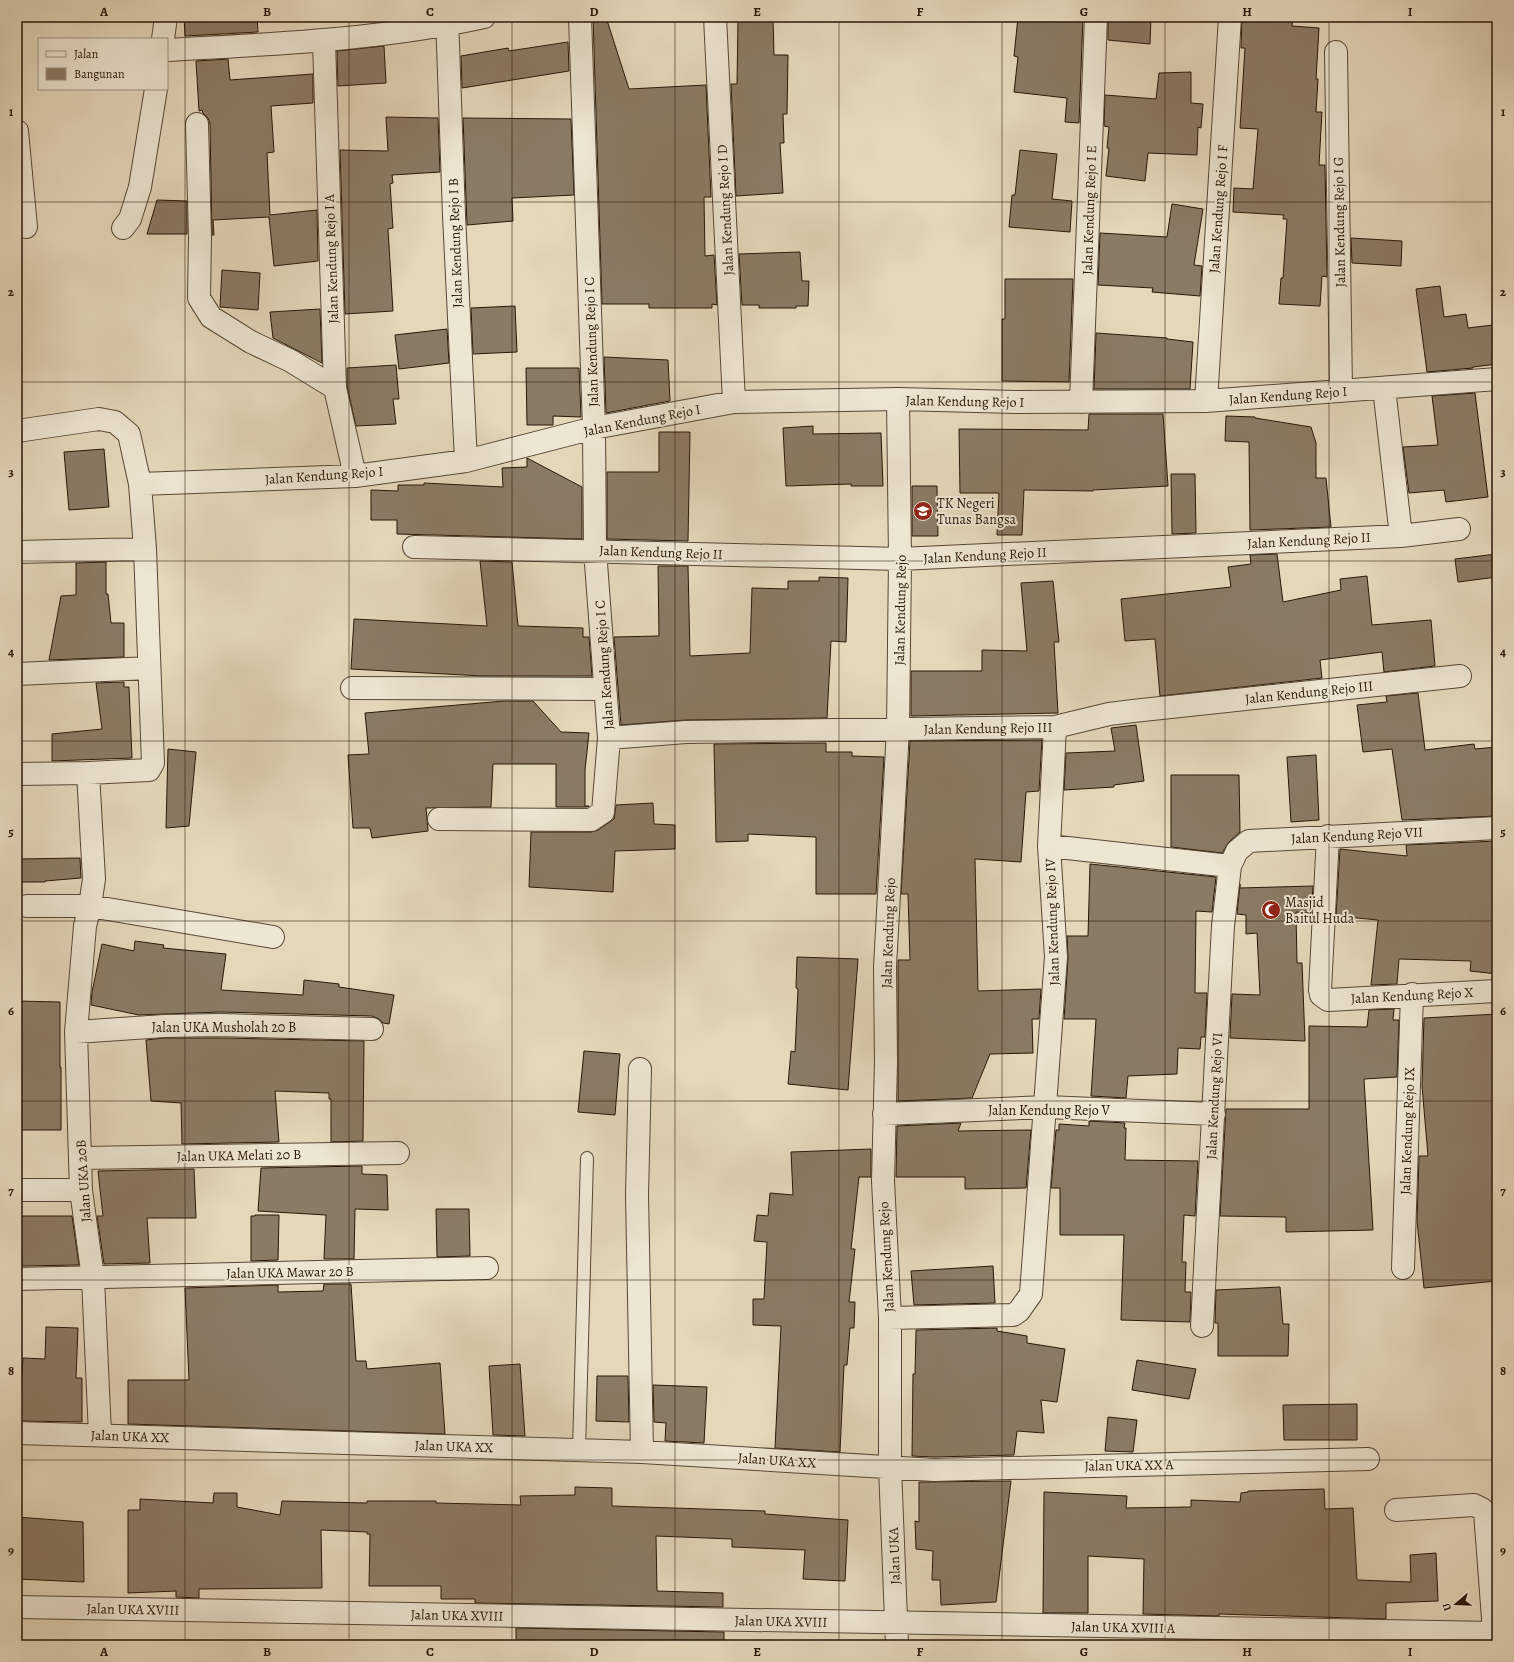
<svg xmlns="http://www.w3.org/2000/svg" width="1514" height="1662" viewBox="0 0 1514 1662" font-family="Alegreya,serif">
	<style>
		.building { fill: #8a7b65; stroke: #281707 }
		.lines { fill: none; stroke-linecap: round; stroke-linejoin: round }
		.lane-casing { stroke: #574734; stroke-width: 14 }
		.street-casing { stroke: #574734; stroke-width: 24 }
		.lane { stroke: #ede6d3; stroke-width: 12 }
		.street { stroke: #ede6d3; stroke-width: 22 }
		.grid { fill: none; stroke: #281707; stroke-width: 1; stroke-opacity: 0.55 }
		.labels { text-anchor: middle; stroke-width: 4; stroke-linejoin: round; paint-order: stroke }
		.street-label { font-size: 14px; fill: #281707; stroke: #ede6d3 }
		.poi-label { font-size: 14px; fill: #281707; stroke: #ede6d3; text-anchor: start }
		.neatline { fill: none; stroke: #281707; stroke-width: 1.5 }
		.grid-label { font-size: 13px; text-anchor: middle; font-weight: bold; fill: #281707 }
	</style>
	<rect width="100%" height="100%" fill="#e4d8bb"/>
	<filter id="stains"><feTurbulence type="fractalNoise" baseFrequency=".005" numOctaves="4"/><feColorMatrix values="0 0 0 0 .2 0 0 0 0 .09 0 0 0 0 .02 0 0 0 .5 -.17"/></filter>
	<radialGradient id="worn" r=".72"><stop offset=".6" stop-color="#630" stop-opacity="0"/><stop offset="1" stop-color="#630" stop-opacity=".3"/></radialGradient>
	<path class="building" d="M184 17H257L258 32 185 36Z
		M593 17H606L629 89 706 85 711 197H704L705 256 714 255 717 305 712 304V308H649V304H602Z
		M738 17H773L774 55H788L787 114H783L784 143H780L783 193 736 196 731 84H737Z
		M1018 17H1083L1079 123 1065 122 1067 98 1014 92 1018 57 1014 56Z
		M1108 17H1151L1150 44 1108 40Z
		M1242 17H1293L1292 26 1319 28 1316 79H1318L1316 112H1322L1319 165H1325L1327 277 1322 276 1320 306 1279 304 1281 278H1283L1287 219H1283L1284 215 1233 212 1234 188 1253 189 1258 129 1240 128 1245 48H1241Z
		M568 42 569 71 462 88 461 56 508 48 509 51Z
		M384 46 386 83 338 86 337 51Z
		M228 59 230 80 313 74V103L271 106 274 152 267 153 270 215 317 210 318 261 274 266 269 217 213 220 214 235H212L210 124 208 118 203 113 202 110 199 111 196 61Z
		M1191 72V103L1203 104 1201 128 1198 127 1197 155 1148 153 1145 181 1106 176 1109 148H1107L1109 127 1104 126 1105 95 1156 99 1159 73Z
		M386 117 438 118 440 172 392 175 393 183 390 184 393 228 388 229 393 311 345 314 340 150 388 151Z
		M463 118 571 119 574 195 512 198 513 221 467 225Z
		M1020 150 1057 154 1052 199 1072 201 1070 232 1009 227 1012 195H1015Z
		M157 200 187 201V234H147Z
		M1172 204 1203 209 1194 265 1202 266 1200 296 1152 292 1153 288 1098 285 1100 233 1167 237Z
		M1351 238 1402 241 1401 266 1352 263Z
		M800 252 802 281H809L808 306H796V308H759V305H742L739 254Z
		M222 270 260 273 258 310 220 307Z
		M1005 279H1073L1069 382 1002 381V319H1005Z
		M1440 286 1444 317 1466 314 1468 328 1493 325 1497 364 1473 367V368L1427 372 1416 289Z
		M515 306 517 352 473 354 471 308Z
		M320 309 322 363 273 338 270 312Z
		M447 329 449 363 399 369 395 335Z
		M1096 333 1167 338V339L1193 342 1190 389H1094Z
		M604 357 668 360 670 401 606 413Z
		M396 365 399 399H393L396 424 356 426 347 386V368Z
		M526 368H579L581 417 553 416V425H527Z
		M1475 393 1488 497 1446 502 1444 490 1409 493 1403 447 1438 445 1432 396Z
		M1089 414H1163L1168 486 1093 490V491L1024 490 1022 535H997L999 493H960L959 429 1088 430Z
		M1226 416 1255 417V418L1311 427 1316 443V478H1326L1331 527 1250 530 1249 442 1225 441Z
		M813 426V434L881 433 883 486H851V484L786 486 783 428Z
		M659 432H690L688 541 607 539V472H659Z
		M104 449 109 507 69 510 64 452Z
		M527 458 582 487V539L397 534V520H371V490L398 491V485H424V483L503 487 502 468 527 467Z
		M1171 474H1195L1196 533 1172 534Z
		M912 486H937L938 536H912Z
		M1277 554 1283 602 1341 590 1340 579 1367 576 1372 625 1431 620 1435 666 1384 672 1382 652 1320 660 1322 678 1160 696 1155 639 1125 641 1121 599 1231 587 1228 567 1251 564 1250 555Z
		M1497 554V577L1458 582 1455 559Z
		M480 561 512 562 518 626 583 628V637H589L592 676H483L351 669 354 619 487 626Z
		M106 562V594H108L111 623H124V657L49 660 61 596 76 595V563Z
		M658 566H688L690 656 750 653 752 588 788 589V581H819V577L848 578 846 642 831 641 827 718 686 720 621 725 614 637 659 636Z
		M1053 581 1059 642H1054L1058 713 911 716V671H982V650L1027 651 1021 583Z
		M124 682V687H129L132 758 52 761V734L102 729 96 683Z
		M1418 693 1425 750 1474 744 1475 749 1497 747V816L1402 820 1392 749 1363 752 1357 705 1387 702 1386 696Z
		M504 701H533L561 732 589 733 585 770V806H589L587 807H556V764H493L491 807 426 808 428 831 372 838 370 828H353L348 755 369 754 365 713Z
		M1136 725 1144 781 1114 785V787L1064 790 1066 753 1115 751 1111 728Z
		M1042 740 1039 791 1026 792 1021 862 975 859 978 991 1041 989 1039 1019H1032L1033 1053 990 1054 972 1098 898 1101V960H910L908 894H901L910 741Z
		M826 743V752H852V756L884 757 876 894H816V837L748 834V841L716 842 714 744Z
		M168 749 196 752 189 826 166 828Z
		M1316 755 1319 820 1291 822 1287 757Z
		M1171 775H1239L1240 832 1229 842 1222 853 1171 847Z
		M653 803 654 824 675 825V849L615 851 613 892 529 887 531 832H591L598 830 614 819 616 805Z
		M1497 841V974L1470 971 1471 961 1399 959 1397 984 1371 985 1378 920 1336 916 1340 849 1407 856 1406 845Z
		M80 858 81 878 45 881V882H17V859Z
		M1090 864 1216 877 1212 912 1196 911 1195 993H1207L1205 1037H1201L1200 1049 1178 1048 1177 1074 1128 1076 1126 1098 1091 1096 1096 1019H1064L1068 958 1067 936H1088Z
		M1240 884V888L1313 886 1311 913 1296 912 1297 963H1302L1305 1041 1230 1038 1232 994 1260 995 1257 933 1246 934V915L1237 914Z
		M135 941 164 945 163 948 226 954 221 990 303 995 304 980 339 984V987L394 995 389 1024 383 1023 379 1019 372 1016 220 1012 139 1015 91 1005 92 992 102 944 134 951Z
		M797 957 858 959 848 1090 788 1084 791 1051 795 1052 798 989 796 988Z
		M17 1001 60 1002V1067H61V1130H17Z
		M1394 1009 1393 1020H1399L1397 1077 1364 1079 1373 1230 1286 1232V1217L1220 1216 1226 1109H1309V1026L1367 1027 1369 1010Z
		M1497 1014V1226H1494L1497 1254V1281L1424 1288 1417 1221 1419 1156H1428L1422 1086 1424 1018Z
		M165 1038H220L364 1041 363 1141 331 1142V1099H329V1093L275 1091 279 1142 182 1144 181 1103 151 1101 146 1040Z
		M584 1051 620 1054 615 1115 578 1112Z
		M1089 1121 1125 1123 1124 1128H1126L1125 1160 1198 1161 1195 1216 1184 1215 1182 1262H1186L1185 1292H1191L1190 1322 1121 1320 1124 1235H1060V1188H1051L1056 1130H1059V1124L1089 1126Z
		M961 1123 958 1131 1031 1130 1026 1188 965 1189V1177H896L897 1126Z
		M871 1149V1177H859L851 1249H855L849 1302H855L854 1328H850L847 1365H844L840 1452 775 1448 781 1326 753 1325V1299H764L767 1242 754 1241 757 1215 768 1216 770 1193 793 1195 791 1152Z
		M362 1166V1174L387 1175 388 1210 355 1209 354 1259H324L326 1215 258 1211 261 1168Z
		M194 1169 196 1218H147L150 1263 104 1264 97 1216H103L98 1171Z
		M436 1209H469L470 1256 437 1257Z
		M255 1215H279L278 1260 251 1261V1216H255Z
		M17 1216H72L79 1265 17 1266Z
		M993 1266 995 1303 914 1305 911 1271Z
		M324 1284H351L356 1361H366L367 1369 440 1363 445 1434 128 1424V1380H189L185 1288 278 1285V1292L323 1291Z
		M1280 1287 1283 1324H1289L1288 1356H1218V1323H1215L1216 1290Z
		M46 1327 78 1328 76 1378H82V1422L19 1421 23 1358 45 1359Z
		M997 1328V1331L1027 1336V1343L1065 1349 1057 1402 1041 1400 1044 1433 1017 1431 1014 1455 934 1457 912 1456 913 1374H915L916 1330Z
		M1137 1360 1196 1369 1189 1399 1132 1390Z
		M520 1364 525 1436 493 1435 489 1366Z
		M597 1376H628L629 1422 596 1421Z
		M653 1385 707 1387 704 1443 665 1441 666 1423 654 1422Z
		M1357 1404V1440H1284L1283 1405Z
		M1108 1417 1137 1420 1133 1452 1105 1451Z
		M1011 1481 996 1602 941 1605 940 1580H932L933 1551 916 1549 915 1521 919 1522V1482Z
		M575 1487 612 1488V1506L765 1511V1514L848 1520 845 1581 803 1579 805 1550 732 1547V1539L656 1536 657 1591 723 1593V1607L475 1603V1599H441V1586H369L370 1534H367V1532L321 1530 322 1588 199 1589V1598L176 1597V1591L128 1593V1510H140V1499L213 1503 214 1493H237V1507L280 1515 282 1501 367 1503V1501H436V1503L521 1505 520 1496 575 1495Z
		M1324 1489 1325 1509 1353 1508 1357 1580 1411 1582 1410 1555 1436 1553 1438 1601 1386 1603V1619L1219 1614V1616L1143 1614 1144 1559 1088 1556V1613H1043L1044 1492 1127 1496 1126 1508 1191 1507V1500L1240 1502 1241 1493 1248 1492V1491Z
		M17 1517 83 1522 84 1582 17 1579Z
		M516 1628 724 1632V1645H516Z"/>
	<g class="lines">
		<defs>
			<path id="lane" d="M579 1450 587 1158"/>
			<path id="street" d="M447 17 454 215 466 461
				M715 17 734 402
				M163 39 166 17
				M324 41 335 388 355 476
				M167 50C273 44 380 40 484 17
				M1336 52 1341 391
				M197 124 200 238 199 298 211 317 251 342 291 361 335 388
				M17 131 26 227
				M123 228 130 219 140 187 156 89
				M1384 388 1401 536
				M1206 401 1230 17
				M1081 402 1096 17
				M17 431 99 419 115 422 129 434 140 484
				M414 547 900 559 1401 536 1459 529
				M17 552 145 549
				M17 674 149 668
				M352 688 605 689
				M609 738 686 732 1055 727 1109 714 1133 711 1460 676
				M88 773 94 879 90 906 85 926 76 1032 81 1190 93 1278 100 1435
				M17 774 88 773 149 770 153 763 145 549 140 484 355 476 466 461 594 428 734 402 898 399 1016 402 1206 401 1497 379
				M439 819 591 820 603 812 609 738 595 550 594 428 580 17
				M1328 836 1320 990 1321 995 1328 1000 1497 991
				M1049 846 1055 727
				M27 906H90L273 937
				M76 1032 164 1026 220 1025 372 1029
				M640 1069 637 1195 642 1452
				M884 1114 1046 1107 1214 1114
				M81 1158 398 1153
				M17 1190H81
				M1403 1268 1412 994
				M17 1279 487 1268
				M890 1318 1013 1315 1019 1311 1031 1294 1056 957 1049 846 1230 866
				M1202 1326 1223 926 1230 866 1237 851 1249 841 1497 828
				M17 1433 642 1452 934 1470 1368 1459
				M1396 1510 1474 1505 1482 1509 1485 1512 1495 1645
				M17 1607 1494 1633
				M897 1645 890 1467V1318L883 1181 886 1062 885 967 898 729 900 559 898 399"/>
		</defs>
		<use href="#lane" class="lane-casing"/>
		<use href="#street" class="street-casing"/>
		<use href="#lane" class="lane"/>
		<use href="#street" class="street"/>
	</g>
	<path class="grid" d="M185 17V1645M349 17V1645M512 17V1645M675 17V1645M839 17V1645M1002 17V1645M1165 17V1645M1329 17V1645M17 202H1497M17 382H1497M17 561H1497M17 741H1497M17 921H1497M17 1101H1497M17 1280H1497M17 1460H1497"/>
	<defs>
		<symbol id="school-disc" viewBox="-11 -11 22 22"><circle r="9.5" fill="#8f2418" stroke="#ede6d3"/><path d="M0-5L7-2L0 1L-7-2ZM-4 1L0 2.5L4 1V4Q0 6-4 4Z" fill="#fff"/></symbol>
		<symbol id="mosque-disc" viewBox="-11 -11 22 22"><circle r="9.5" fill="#8f2418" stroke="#ede6d3"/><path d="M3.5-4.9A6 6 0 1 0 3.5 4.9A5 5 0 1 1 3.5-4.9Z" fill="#fff"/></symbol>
	</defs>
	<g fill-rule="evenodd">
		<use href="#school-disc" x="912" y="500" width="22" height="22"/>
		<use href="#mosque-disc" x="1260" y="899" width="22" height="22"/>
	</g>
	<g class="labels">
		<g class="street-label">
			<text transform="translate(1218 209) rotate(-86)" y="5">Jalan Kendung Rejo I F</text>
			<text transform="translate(725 210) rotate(-93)" y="5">Jalan Kendung Rejo I D</text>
			<text transform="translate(1089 210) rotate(-88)" y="5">Jalan Kendung Rejo I E</text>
			<text transform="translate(1339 222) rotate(-91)" y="5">Jalan Kendung Rejo I G</text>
			<text transform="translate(455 243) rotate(-92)" y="5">Jalan Kendung Rejo I B</text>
			<text transform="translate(331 259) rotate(-92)" y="5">Jalan Kendung Rejo I A</text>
			<text transform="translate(591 342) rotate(-92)" y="5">Jalan Kendung Rejo I C</text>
			<text transform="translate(1288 395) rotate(-4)" y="5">Jalan Kendung Rejo I</text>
			<text transform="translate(965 401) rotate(1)" y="5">Jalan Kendung Rejo I</text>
			<text transform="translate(642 420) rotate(-11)" y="5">Jalan Kendung Rejo I</text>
			<text transform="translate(324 475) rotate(-4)" y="5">Jalan Kendung Rejo I</text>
			<text transform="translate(1309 540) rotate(-3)" y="5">Jalan Kendung Rejo II</text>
			<text transform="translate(661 552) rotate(2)" y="5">Jalan Kendung Rejo II</text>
			<text transform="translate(985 555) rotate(-3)" y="5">Jalan Kendung Rejo II</text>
			<text transform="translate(900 610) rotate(-89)" y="5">Jalan Kendung Rejo</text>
			<text transform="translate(604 665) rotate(-94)" y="5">Jalan Kendung Rejo I C</text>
			<text transform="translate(1309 692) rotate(-6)" y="5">Jalan Kendung Rejo III</text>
			<text transform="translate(988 728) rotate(-1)" y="5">Jalan Kendung Rejo III</text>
			<text transform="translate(1357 835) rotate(-3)" y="5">Jalan Kendung Rejo VII</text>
			<text transform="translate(1052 922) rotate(-92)" y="5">Jalan Kendung Rejo IV</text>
			<text transform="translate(888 933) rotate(-88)" y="5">Jalan Kendung Rejo</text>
			<text transform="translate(1412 995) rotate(-3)" y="5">Jalan Kendung Rejo X</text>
			<text x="224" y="1032">Jalan UKA Musholah 20 B</text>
			<text transform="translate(1214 1096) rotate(-87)" y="5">Jalan Kendung Rejo VI</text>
			<text x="1049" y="1115">Jalan Kendung Rejo V</text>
			<text transform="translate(1407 1131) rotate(-88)" y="5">Jalan Kendung Rejo IX</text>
			<text transform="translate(239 1155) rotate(-1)" y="5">Jalan UKA Melati 20 B</text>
			<text transform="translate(83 1181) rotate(-94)" y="5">Jalan UKA 20B</text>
			<text transform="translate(886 1257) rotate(-93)" y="5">Jalan Kendung Rejo</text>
			<text transform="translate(290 1272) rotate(-1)" y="5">Jalan UKA Mawar 20 B</text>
			<text transform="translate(130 1436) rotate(2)" y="5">Jalan UKA XX</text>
			<text transform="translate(454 1446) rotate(2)" y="5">Jalan UKA XX</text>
			<text transform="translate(777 1460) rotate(4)" y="5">Jalan UKA XX</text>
			<text transform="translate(1129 1465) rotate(-1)" y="5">Jalan UKA XX A</text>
			<text transform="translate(894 1556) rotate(-92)" y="5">Jalan UKA</text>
			<text transform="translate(133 1609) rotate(1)" y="5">Jalan UKA XVIII</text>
			<text transform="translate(457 1615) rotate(1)" y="5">Jalan UKA XVIII</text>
			<text transform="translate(781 1621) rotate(1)" y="5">Jalan UKA XVIII</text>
			<text transform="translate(1123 1627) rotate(1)" y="5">Jalan UKA XVIII A</text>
		</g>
		<g class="poi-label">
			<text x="937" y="508">TK Negeri<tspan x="937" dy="16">Tunas Bangsa</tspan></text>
			<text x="1285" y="907">Masjid<tspan x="1285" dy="16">Baitul Huda</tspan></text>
		</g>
	</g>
	<rect width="1514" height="1662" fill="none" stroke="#e4d8bb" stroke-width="44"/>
	<rect x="38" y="38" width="130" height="52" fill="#ede6d3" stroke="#9e9381"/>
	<rect x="46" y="51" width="20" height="6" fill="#ede6d3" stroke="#9e9381"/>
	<text x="74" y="58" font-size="12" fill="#281707">Jalan</text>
	<rect x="46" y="68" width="20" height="12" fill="#8a7b65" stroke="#9e9381"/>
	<text x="74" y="78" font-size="12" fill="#281707">Bangunan</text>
	<g transform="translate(1456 1604) rotate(251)" stroke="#ede6d3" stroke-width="3" paint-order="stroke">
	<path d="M0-3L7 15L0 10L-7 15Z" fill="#281707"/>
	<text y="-6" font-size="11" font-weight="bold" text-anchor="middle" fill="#281707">U</text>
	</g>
	<rect x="22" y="22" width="1470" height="1618" class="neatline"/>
	<g class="grid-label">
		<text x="104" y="16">A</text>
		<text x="267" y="16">B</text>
		<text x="430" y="16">C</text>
		<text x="594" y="16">D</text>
		<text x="757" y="16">E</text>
		<text x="920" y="16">F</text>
		<text x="1084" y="16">G</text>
		<text x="1247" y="16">H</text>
		<text x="1410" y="16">I</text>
		<text x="11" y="116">1</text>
		<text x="1503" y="116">1</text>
		<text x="11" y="296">2</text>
		<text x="1503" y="296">2</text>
		<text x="11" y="476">3</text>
		<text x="1503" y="476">3</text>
		<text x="11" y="656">4</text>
		<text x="1503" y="656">4</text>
		<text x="11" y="836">5</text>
		<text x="1503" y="836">5</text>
		<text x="11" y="1015">6</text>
		<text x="1503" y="1015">6</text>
		<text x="11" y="1195">7</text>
		<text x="1503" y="1195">7</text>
		<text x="11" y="1375">8</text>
		<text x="1503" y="1375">8</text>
		<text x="11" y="1555">9</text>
		<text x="1503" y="1555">9</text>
		<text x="104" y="1656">A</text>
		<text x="267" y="1656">B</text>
		<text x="430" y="1656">C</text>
		<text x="594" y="1656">D</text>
		<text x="757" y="1656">E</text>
		<text x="920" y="1656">F</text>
		<text x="1084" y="1656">G</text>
		<text x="1247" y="1656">H</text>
		<text x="1410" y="1656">I</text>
	</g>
	<rect width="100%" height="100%" filter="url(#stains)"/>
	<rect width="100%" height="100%" fill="url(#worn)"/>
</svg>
